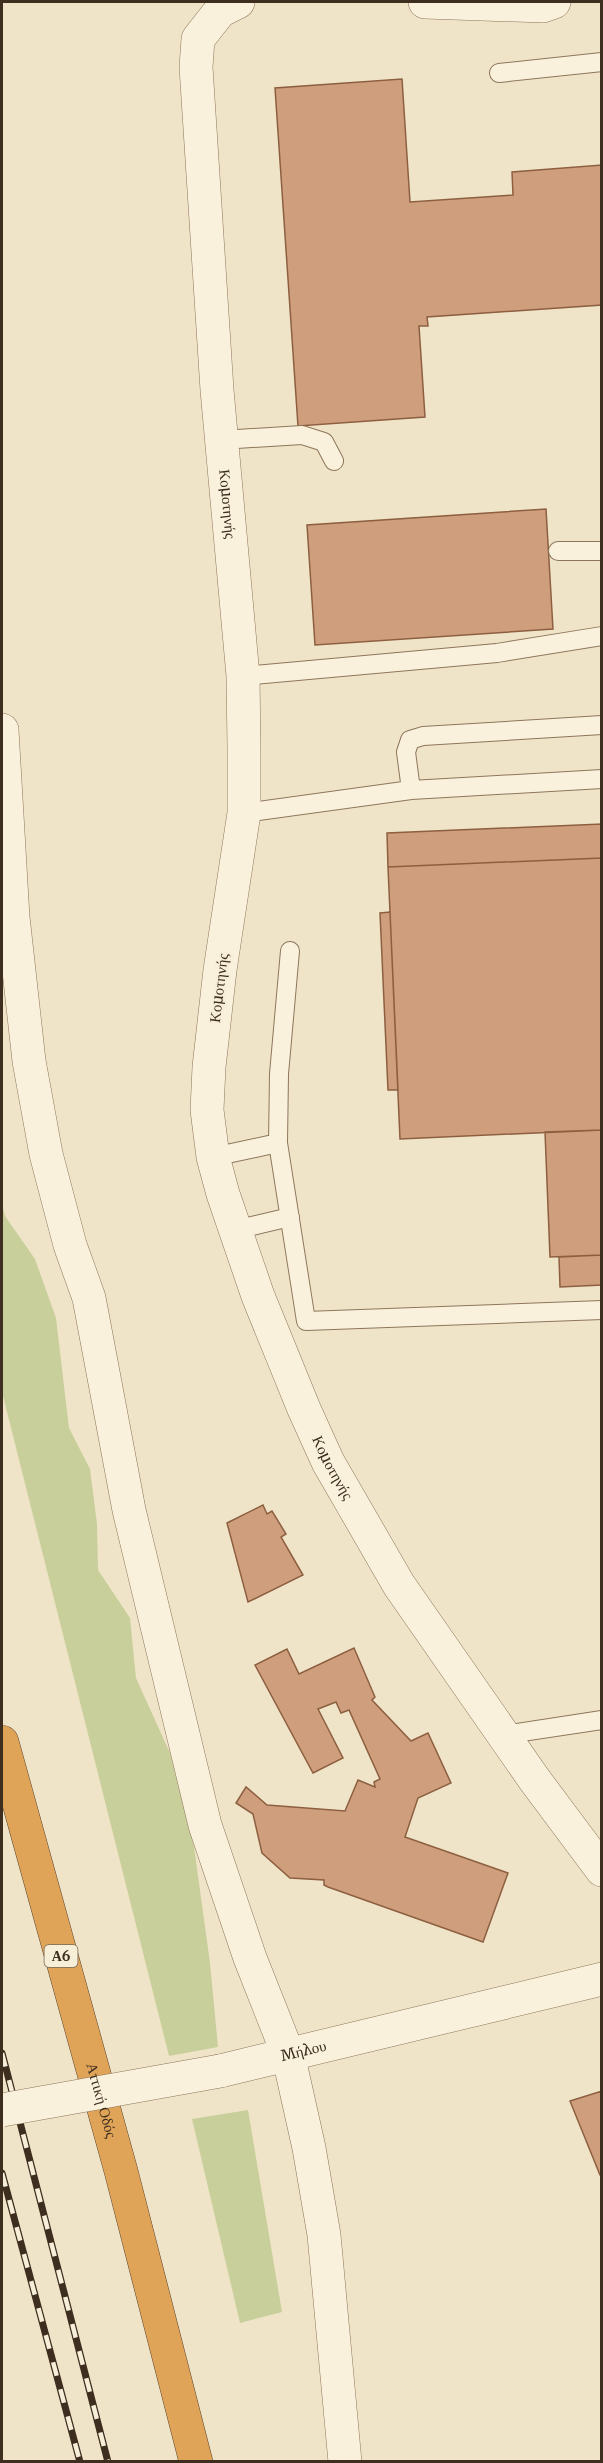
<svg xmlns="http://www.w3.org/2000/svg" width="603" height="2463" viewBox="0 0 603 2463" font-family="Merriweather,serif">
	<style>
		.green { fill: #c9cf9b }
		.building { fill: #cf9f7d; stroke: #8d5f41; stroke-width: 1.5 }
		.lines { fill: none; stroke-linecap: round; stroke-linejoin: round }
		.lane-casing { stroke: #8d765c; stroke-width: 20 }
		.street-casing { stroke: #8d765c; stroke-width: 34 }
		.highway-casing { stroke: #5b4430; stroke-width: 34 }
		.lane { stroke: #faf1dc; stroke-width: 18 }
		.street { stroke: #faf1dc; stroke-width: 33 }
		.highway { stroke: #e0a458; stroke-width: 33 }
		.rail-casing { stroke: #3d2e20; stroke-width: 7 }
		.rail { stroke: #f7eed8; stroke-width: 4.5; stroke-dasharray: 14; stroke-linecap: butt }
		.street-bridge-casing { stroke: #8d765c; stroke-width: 34; stroke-linecap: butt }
		.street-bridge { stroke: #faf1dc; stroke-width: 33 }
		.labels { text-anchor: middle; stroke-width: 4.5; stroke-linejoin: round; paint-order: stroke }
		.shield { fill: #f7eed8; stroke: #756857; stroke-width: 1.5 }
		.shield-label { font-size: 14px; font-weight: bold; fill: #3d2e20 }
		.street-label { font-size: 15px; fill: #3d2e20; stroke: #f7eed8 }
	</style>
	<rect width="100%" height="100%" fill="#f0e4c8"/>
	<path class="green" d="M2 1204 5 1216 35 1259 56 1318 69 1428 90 1469 97 1524 98 1570 130 1618 136 1678 170 1753 194 1847 210 1963 218 2047 169 2056 2 1392Z
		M248 2110 282 2312 240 2323 192 2119Z"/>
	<path class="building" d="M402 79 410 202 513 195 512 172 602 165V305L427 317 428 326H419L425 417 298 426 275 88Z
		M546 509 553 629 315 645 307 525Z
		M602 824V858L388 867 387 833Z
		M602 858V1130L400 1139 388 867Z
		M390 912 398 1090H388L380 913Z
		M602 1130V1255L550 1257 545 1132Z
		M602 1255V1285L560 1287 559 1257Z
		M263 1505 267 1514 272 1511 286 1534 281 1537 303 1575 248 1602 227 1523Z
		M354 1648 375 1697 372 1700 411 1741 428 1733 451 1783 418 1798 405 1837 508 1873 483 1942 328 1887 324 1885V1880L290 1878 262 1853 253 1814 236 1803 246 1787 267 1805 345 1811 358 1780 375 1787 374 1782 380 1779 349 1710 341 1713 336 1702 318 1709 343 1758 313 1773 255 1665 287 1649 299 1674Z
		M602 2091V2175H600L570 2101Z"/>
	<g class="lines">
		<defs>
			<path id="lane" d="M499 73 602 62
				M221 440 302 435 324 442 334 461
				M558 551H602
				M243 676 497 653 602 636
				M411 790 406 752 410 740 423 736 602 725
				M244 813 411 790 602 779
				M290 951 279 1074 278 1143 306 1321 602 1310
				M213 1157 278 1143
				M235 1230 290 1217
				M503 1735 602 1720"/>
			<g id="street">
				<path id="s1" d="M238 2 220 11 198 39 196 67 217 390 243 676 244 748V813L220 970 209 1067 207 1110 213 1157 223 1194 258 1296 304 1409 328 1462 399 1585 534 1779 602 1870"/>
				<path d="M425 2 543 6 554 2"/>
				<path d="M2 730 13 917 29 1061 46 1154 70 1245 89 1298 129 1510 205 1825 250 1958 288 2054 309 2148 324 2235 345 2462"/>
				<path id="s2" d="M220 2071 602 1979"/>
			</g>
			<g id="highway">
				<path id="s3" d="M2 1742 121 2171 196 2462"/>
			</g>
		</defs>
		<use href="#lane" class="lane-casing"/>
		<use href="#street" class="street-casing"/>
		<use href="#highway" class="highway-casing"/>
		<use href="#lane" class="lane"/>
		<use href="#street" class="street"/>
		<use href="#highway" class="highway"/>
		<defs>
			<path id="rail" d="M2 2053 108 2462
				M2 2173 80 2462"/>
		</defs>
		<use href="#rail" class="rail-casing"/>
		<use href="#rail" class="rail"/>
		<defs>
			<path id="street-bridge" d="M2 2110 220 2071"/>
		</defs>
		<use href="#street-bridge" class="street-bridge-casing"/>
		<use href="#street-bridge" class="street-bridge"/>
	</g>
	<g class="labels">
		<rect class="shield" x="44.5" y="1945" width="33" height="22" rx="4.5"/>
		<g class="shield-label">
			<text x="61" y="1961">Α6</text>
		</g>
		<g class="street-label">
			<text dy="5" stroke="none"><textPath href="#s1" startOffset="522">Κομοτηνής</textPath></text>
			<text transform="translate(219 988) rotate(-83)" y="5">Κομοτηνής</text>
			<text dy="5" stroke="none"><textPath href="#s1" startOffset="1512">Κομοτηνής</textPath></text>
			<text dy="5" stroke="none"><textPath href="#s2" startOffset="86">Μήλου</textPath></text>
			<text dy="5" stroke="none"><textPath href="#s3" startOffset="372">Αττική Οδός</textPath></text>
		</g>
	</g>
	<rect width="603" height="2463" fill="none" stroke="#3d2e20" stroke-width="6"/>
</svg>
